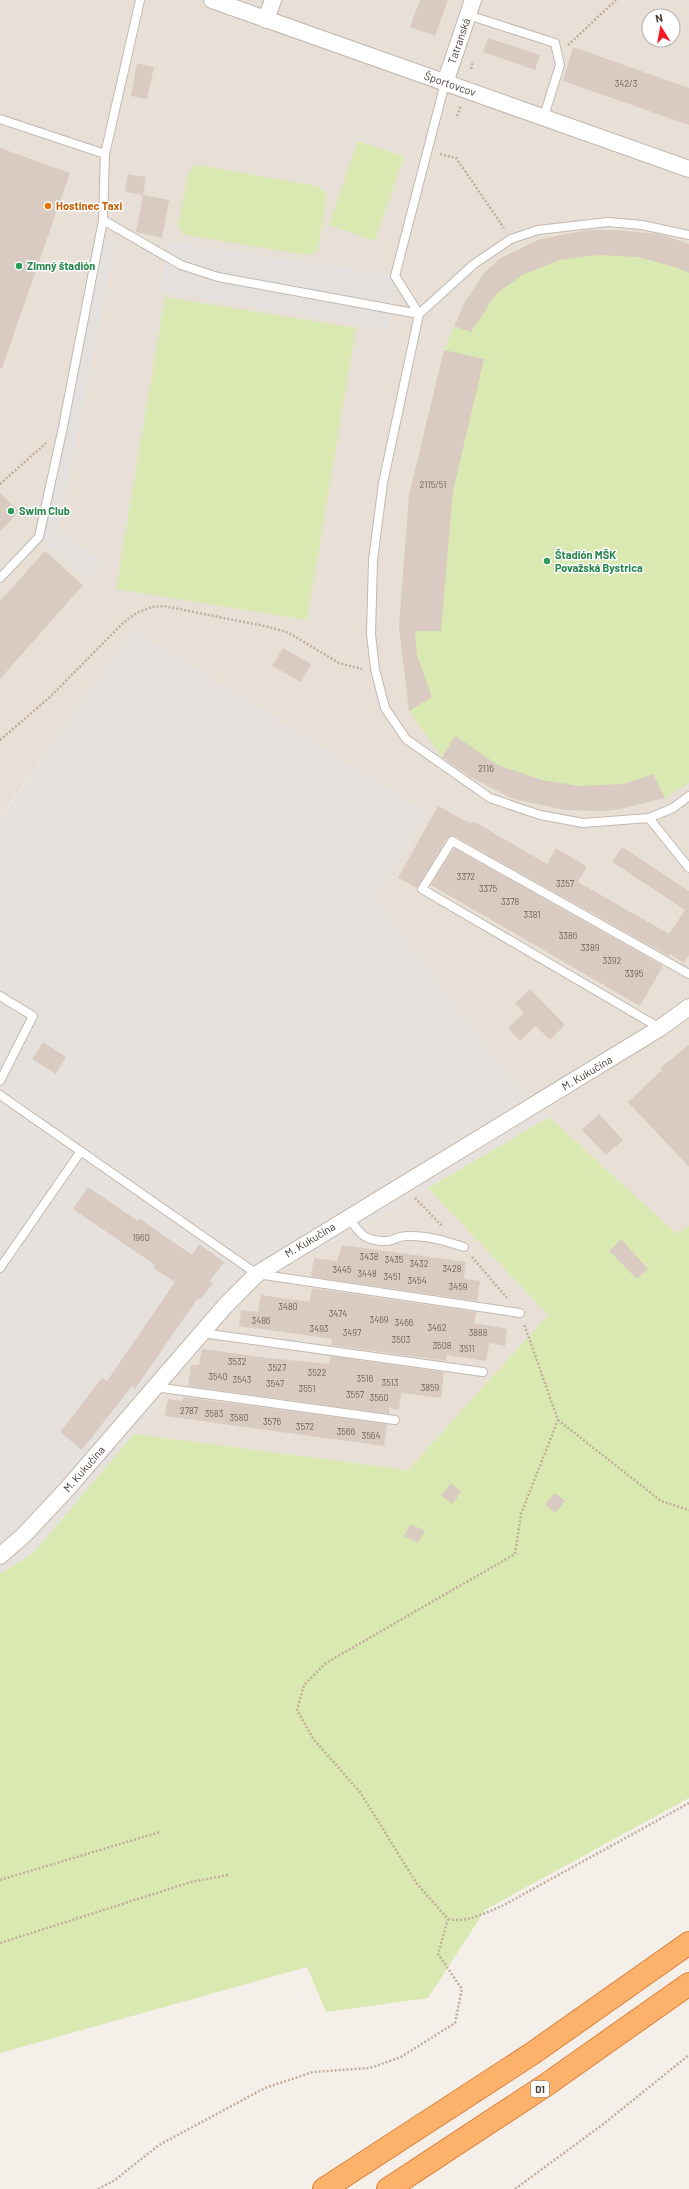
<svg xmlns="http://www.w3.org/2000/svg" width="689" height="2189" viewBox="0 0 689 2189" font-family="Barlow,sans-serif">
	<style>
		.residential { fill: #e8e0d7; fill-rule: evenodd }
		.industrial { fill: #e7e1de }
		.green { fill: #dae8b2 }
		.parking { fill: #e3e0de }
		.building { fill: #d9cbc1 }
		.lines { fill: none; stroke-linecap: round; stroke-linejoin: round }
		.service-casing { stroke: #c3b8af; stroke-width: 10 }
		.minor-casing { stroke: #c3b8af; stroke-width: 18 }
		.motorway-casing { stroke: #dd833b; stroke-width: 24 }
		.path { stroke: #c2ae9d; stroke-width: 2.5; stroke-dasharray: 2 2; stroke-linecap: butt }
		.service { stroke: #fff; stroke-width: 8 }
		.minor { stroke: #fff; stroke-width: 16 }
		.motorway { stroke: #fdb26c; stroke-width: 22 }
		.food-dot { fill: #e8710a; stroke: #fff; stroke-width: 1.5 }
		.leisure-dot { fill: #2e9e5b; stroke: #fff; stroke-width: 1.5 }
		.labels { text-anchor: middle; stroke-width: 3; stroke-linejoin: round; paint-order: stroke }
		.number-label { font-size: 9px; fill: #6c615a }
		.shield { fill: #fff; stroke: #7f7873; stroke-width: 1 }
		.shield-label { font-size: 10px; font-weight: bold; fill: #483e37 }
		.street-label { font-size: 11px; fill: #483e37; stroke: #fff }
		.food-label { font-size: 11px; font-weight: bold; fill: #c56008; stroke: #fff; text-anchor: start }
		.leisure-label { font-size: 11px; font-weight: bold; fill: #27864d; stroke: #fff; text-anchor: start }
	</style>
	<rect width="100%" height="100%" fill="#f4efe9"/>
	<path class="residential" d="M0 0H689V1225L677 1234 549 1117 503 1069 375 897 428 813 133 629 0 818ZM649 16H673V40H649Z
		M428 1188 548 1315 408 1470 134 1434 200 1346 257 1284Z"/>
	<path class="industrial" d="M133 629 428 813 375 897 503 1069 549 1117 428 1188 257 1284 200 1346 134 1434 33 1553 0 1574V819Z"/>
	<path class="green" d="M358 141 404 157 375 241 329 225Z
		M198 165 317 186 323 190 327 196 318 249 312 254 306 255 186 235 180 230 178 224 189 172 193 167Z
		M589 230C625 230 655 233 689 244V782L665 798 620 809 602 811 565 810 513 799 469 776 442 757 409 711 399 627 409 495 444 350 465 302 480 279 501 258 540 239Z
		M165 297 356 328 307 620 116 589Z
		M549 1117 677 1234 689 1225V1798L485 1910 428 1998 326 2012 307 1967 0 2053V1574L33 1553 134 1434 408 1470 548 1315 428 1188Z"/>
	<path class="parking" d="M99 240 115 242 57 534 72 539 100 563 90 582 39 537Z
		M168 241 395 276 388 330 160 291Z"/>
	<path class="building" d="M420 0H448L435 36 410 27Z
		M488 38 540 55 535 70 483 52Z
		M573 47 689 88V125L563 81Z
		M137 63 154 67 147 99 131 96Z
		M0 148 70 173 2 368H0Z
		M128 174 146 177 143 195 125 192Z
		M143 195 169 200 162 238 136 232Z
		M589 230H615L660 234 689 244V273L675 267 638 257 598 255 559 260 522 275 496 294 471 332 454 326 465 302 484 273 501 258 540 239Z
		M444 350 484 359 453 491 441 631H415L417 655 432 697 409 711 399 627 409 495Z
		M0 493 19 511 0 532Z
		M45 551 83 585 0 679V601Z
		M283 648 311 664 301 682 272 666Z
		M455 736 498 765 542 780 578 786 624 784 653 774 665 798 620 809 602 811 565 810 513 799 469 776 442 757Z
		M438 806 471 824 473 821 547 864 556 848 573 858 587 867 578 882 669 934 685 910 612 862 622 847 689 891V955L684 963 670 954 669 956 454 836 447 838 417 888 398 878Z
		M454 848 663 966 640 1006 431 885Z
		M530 989 565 1025 550 1040 536 1026 520 1041 508 1028 524 1013 515 1003Z
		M43 1042 66 1057 56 1074 32 1059Z
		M689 1045V1167L628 1102 662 1070 660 1068Z
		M599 1114 623 1140 606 1155 582 1130Z
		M88 1187 138 1221 140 1219 192 1255 199 1244 224 1262 210 1281 213 1283 200 1300 198 1298 135 1389 132 1386 82 1450 60 1432 102 1378 107 1381 175 1282 153 1268 155 1265 73 1209Z
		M621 1239 648 1269 637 1279 609 1251Z
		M342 1245 466 1262 464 1279 480 1281 477 1301 313 1277 311 1275 314 1258 337 1261Z
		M312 1288 476 1312 474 1323 507 1329 505 1346 489 1343 486 1361 447 1355 446 1361 331 1345 332 1339 239 1326 241 1310 258 1312 261 1295 310 1302Z
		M202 1349 269 1358 329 1364 330 1356 444 1372 441 1398 401 1393 399 1410 389 1408V1414L188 1386 191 1365H199Z
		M184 1397 387 1424 384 1446 165 1416 168 1399 182 1401Z
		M451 1483 461 1492 452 1504 441 1495Z
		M555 1493 565 1501 555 1513 545 1504Z
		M411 1524 425 1531 418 1543 404 1536Z"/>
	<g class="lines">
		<defs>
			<path id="service" d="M468 15 555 43 560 65 544 116
				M0 119 105 154 140 0
				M103 220 181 265 218 277 419 314 395 276 445 83
				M689 235 642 225 608 222 538 230 511 239 474 264 419 314 383 483 373 560 371 634 375 669 385 708 406 739 490 798 540 815 583 823 649 818 673 808 689 796
				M0 578 39 537 63 427 103 220 105 154
				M649 818 689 868
				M0 996 33 1016 0 1081
				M660 1028 422 889 452 841 689 974
				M0 1095 257 1274 520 1313
				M349 1217C359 1234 366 1242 388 1241 394 1240 400 1236 406 1236 426 1235 445 1241 464 1247
				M0 1268 81 1151
				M202 1333 483 1372
				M155 1387 395 1420"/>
			<path id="minor" d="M212 0 689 169
				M266 20 273 0
				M445 83 473 0
				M0 1556 24 1535 67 1489 225 1306 257 1274 660 1028 689 1007"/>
			<path id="motorway" d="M324 2189 533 2053 689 1943
				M388 2189 546 2085 689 1984"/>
		</defs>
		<use href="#service" class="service-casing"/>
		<use href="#minor" class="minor-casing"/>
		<use href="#motorway" class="motorway-casing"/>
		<path class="path" d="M568 45 616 0
			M471 69 473 61
			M457 116 461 105
			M440 154 456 158 504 228
			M0 484 46 443
			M0 740 50 697 122 624 136 613 152 607 164 606 269 627 289 633 339 663 362 669
			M415 1198 443 1227
			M472 1257 507 1298
			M558 1420 661 1501 689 1510
			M0 1880 160 1832
			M448 1919C467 1923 485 1913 502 1906L689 1803
			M0 1943 191 1882 228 1875
			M98 2189 115 2180 159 2145 265 2088 313 2072 370 2068 401 2057 455 2023 462 1989 438 1954 448 1919 417 1884 360 1792 314 1740 297 1710 304 1685 326 1663 515 1554 521 1514 558 1420 524 1324
			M515 2189 602 2125 689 2055"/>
		<use href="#service" class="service"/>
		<use href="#minor" class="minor"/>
		<use href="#motorway" class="motorway"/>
	</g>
	<circle class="food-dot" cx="48" cy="206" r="4"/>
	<g class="leisure-dot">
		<circle cx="19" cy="266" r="4"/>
		<circle cx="11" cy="511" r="4"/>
		<circle cx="547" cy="561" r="4"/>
	</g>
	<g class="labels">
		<g class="number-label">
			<text x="626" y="87">342/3</text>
			<text x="433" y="488">2115/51</text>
			<text x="486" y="772">2116</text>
			<text x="466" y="880">3372</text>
			<text x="565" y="887">3357</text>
			<text x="488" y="892">3375</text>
			<text x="510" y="905">3378</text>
			<text x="532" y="918">3381</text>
			<text x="568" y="939">3386</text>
			<text x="590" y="951">3389</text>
			<text x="612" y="964">3392</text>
			<text x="634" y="977">3395</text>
			<text x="141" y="1241">1960</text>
			<text x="369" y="1260">3438</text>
			<text x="394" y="1263">3435</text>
			<text x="419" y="1267">3432</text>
			<text x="452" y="1272">3428</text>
			<text x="342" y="1273">3445</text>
			<text x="367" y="1277">3448</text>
			<text x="392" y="1280">3451</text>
			<text x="417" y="1284">3454</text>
			<text x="458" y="1290">3459</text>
			<text x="288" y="1310">3480</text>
			<text x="338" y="1317">3474</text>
			<text x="379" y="1323">3469</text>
			<text x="261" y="1324">3486</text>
			<text x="404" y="1326">3466</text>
			<text x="437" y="1331">3462</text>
			<text x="319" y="1332">3493</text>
			<text x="352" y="1336">3497</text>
			<text x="478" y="1336">3888</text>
			<text x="401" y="1343">3503</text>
			<text x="442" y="1349">3508</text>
			<text x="467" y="1352">3511</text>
			<text x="237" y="1365">3532</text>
			<text x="277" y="1371">3527</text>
			<text x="317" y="1376">3522</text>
			<text x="218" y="1380">3540</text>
			<text x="365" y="1382">3516</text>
			<text x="242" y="1383">3543</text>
			<text x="390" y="1386">3513</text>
			<text x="275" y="1387">3547</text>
			<text x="430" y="1391">3859</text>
			<text x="307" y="1392">3551</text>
			<text x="355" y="1398">3557</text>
			<text x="379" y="1401">3560</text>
			<text x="189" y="1414">2787</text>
			<text x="214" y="1417">3583</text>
			<text x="239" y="1421">3580</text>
			<text x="272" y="1425">3576</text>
			<text x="305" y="1430">3572</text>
			<text x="346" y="1435">3566</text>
			<text x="371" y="1439">3564</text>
		</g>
		<rect class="shield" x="531" y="2081" width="18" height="16" rx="3"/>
		<g class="shield-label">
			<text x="540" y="2093">D1</text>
		</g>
		<g class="street-label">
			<text transform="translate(459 41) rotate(-71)" y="4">Tatranská</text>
			<text transform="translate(450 84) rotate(19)" y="4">Športovcov</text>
			<text transform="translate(587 1073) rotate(-31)" y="4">M. Kukučína</text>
			<text transform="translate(310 1240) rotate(-31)" y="4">M. Kukučína</text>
			<text transform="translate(84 1469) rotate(-49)" y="4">M. Kukučína</text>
		</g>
		<g class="food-label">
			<text x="56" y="210">Hostinec Taxi</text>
		</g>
		<g class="leisure-label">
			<text x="27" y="270">Zimný štadión</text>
			<text x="19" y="515">Swim Club</text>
			<text x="555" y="559">Štadión MŠK<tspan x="555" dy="13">Považská Bystrica</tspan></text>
		</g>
	</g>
	<g transform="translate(661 28) rotate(349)"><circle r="19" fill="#ffffff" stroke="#b6b2af"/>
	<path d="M0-3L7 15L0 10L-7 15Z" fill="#f81c24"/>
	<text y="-6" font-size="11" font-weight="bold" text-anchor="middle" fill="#483e37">N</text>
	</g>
</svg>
